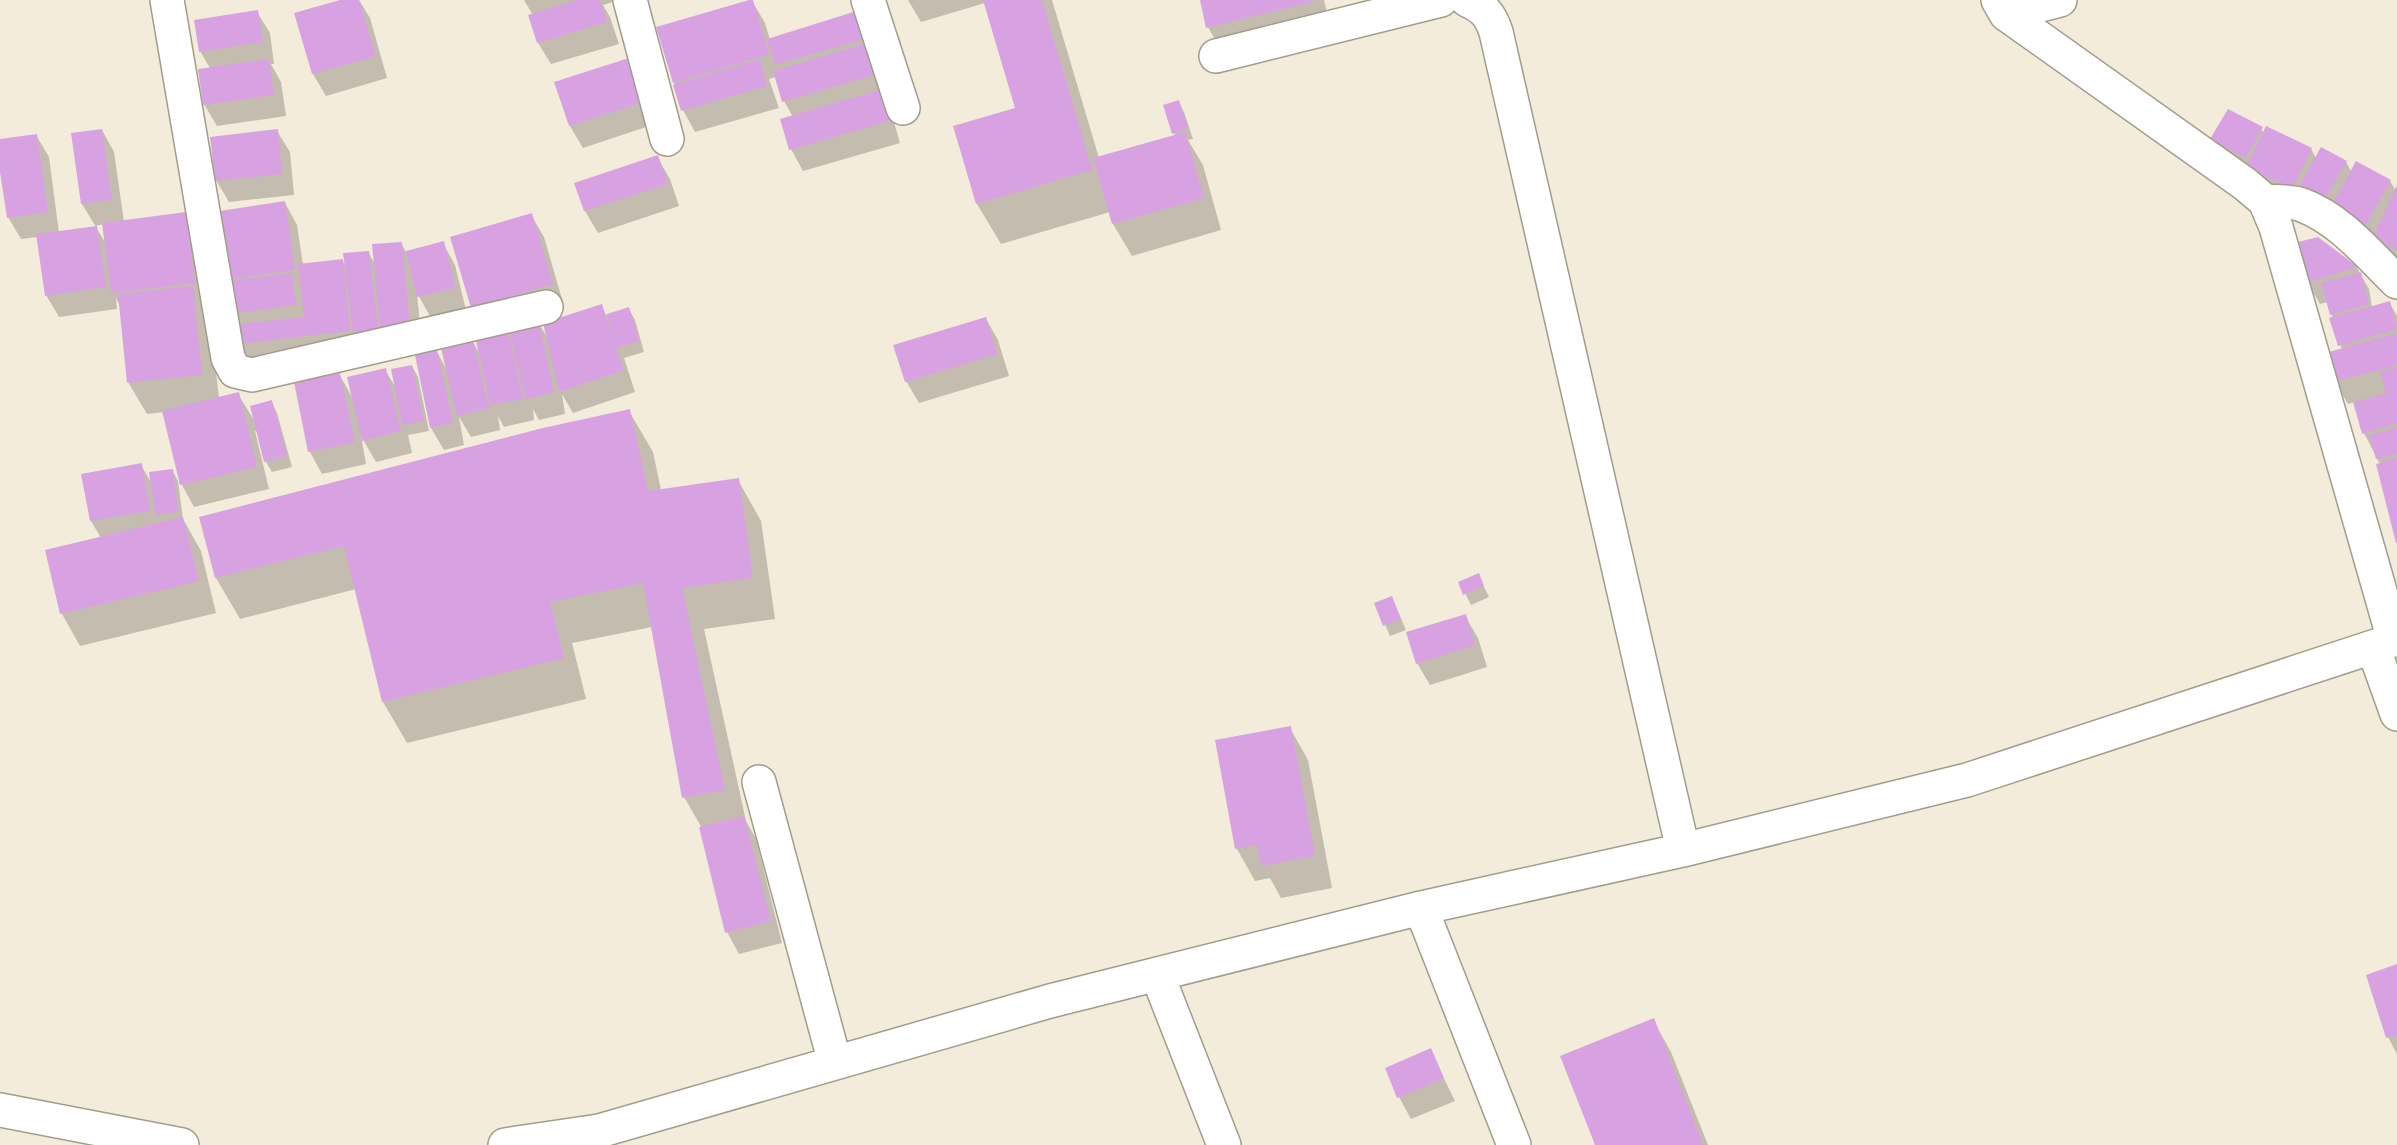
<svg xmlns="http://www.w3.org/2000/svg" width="2397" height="1145" viewBox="0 0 2397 1145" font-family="'Open Sans',sans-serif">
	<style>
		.shadow { fill: #0003; fill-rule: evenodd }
		.building { fill: #d8a2e2 }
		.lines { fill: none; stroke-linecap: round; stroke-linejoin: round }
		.minor-casing { stroke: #a39c8b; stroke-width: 36 }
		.minor { stroke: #fff; stroke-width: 33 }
	</style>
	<rect width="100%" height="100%" fill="#f4ecdb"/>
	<path class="shadow" d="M345 0H359L370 18 387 78 326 96 313 74 296 14Z
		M524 0H619L603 5 610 17 619 44 551 64 538 43 530 16 533 15Z
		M908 0H1052L1099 158 1175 136 1174 133 1178 102 1184 112 1193 139 1188 140 1203 165 1221 230 1132 256 1113 224 1110 212 1001 244 977 204 1017 109 985 3 921 22Z
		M1201 0H1324L1334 43 1231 68 1208 27Z
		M752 1 765 23 770 40 862 11 900 143 803 171 791 149 793 117 784 101 776 77 769 79 779 108 695 132 683 110 674 82Z
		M257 12 270 33 274 64H271L281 82 286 116 217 126 204 104 210 68 200 51Z
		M631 59 658 123 583 148 570 126 556 83Z
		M2261 129 2264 133 2311 149 2316 158 2346 162 2352 173 2390 181 2396 191 2397 189V265L2304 210 2218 150 2212 139Z
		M102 130 114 152 124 222 185 213 198 235 206 304 202 305 210 319 219 398 238 394 254 420 271 402 277 413 292 467 272 472 266 462 258 431H255L269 489 194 507 182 485 164 412 147 414 128 382 120 306 116 298 117 309 59 317 46 295 38 237 21 239 8 217 0 162V141L36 135 49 157 59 233 96 227 82 204 72 134ZM104 224 107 245 95 226Z
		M277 131 290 152 294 195 229 202 216 180Z
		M657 157 670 179 679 206 598 233 585 211 576 184Z
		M285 203 297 225 303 265 342 260 347 269 368 252 376 266 401 243 406 252 443 243 455 265 466 310 431 318 417 293 422 347 252 365 239 344 225 280Z
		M531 215 544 237 564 306 485 329 473 307Z
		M2318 239 2357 268 2369 289 2372 307 2389 302 2397 316V540L2380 464 2364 433 2355 402 2348 404 2335 382 2342 350 2328 302 2320 304 2307 282Z
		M601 306 606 315 629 309 635 320 644 352 624 358 635 392 573 413 562 394 565 414 539 420 533 409 534 420 504 427 498 416 500 430 471 437 459 417 464 445 444 450 431 428 417 356 437 352 447 370 471 338 479 353 506 327 511 335 537 320 548 339Z
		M986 319 998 340 1009 376 919 403 906 381Z
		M412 366 418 377 429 431 408 435 412 453 376 462 361 436 366 464 322 474 310 452 295 384 339 374 352 397 385 370 396 388Z
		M629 411 653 452 661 490 738 480 761 521 775 619 704 629 746 821 756 839 782 943 739 954 727 932 702 828 684 797 652 627 572 643 586 699 407 743 383 702 356 589 240 619 216 578 201 518Z
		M141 465 152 484 172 470 178 481 183 519 201 551 216 613 80 646 62 614 47 551 101 538 91 521Z
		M1478 575 1489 597 1471 605 1460 583Z
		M1392 598 1406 630 1390 636 1376 604Z
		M1465 616 1478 638 1487 667 1430 685 1417 663Z
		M1290 728 1308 760 1332 888 1281 898 1270 878 1255 881 1237 849 1216 741Z
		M2397 966V1054L2388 1037Z
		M1653 1020 1671 1052 1708 1145H1597Z
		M1430 1050 1455 1101 1411 1119 1399 1097 1387 1068Z"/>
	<path class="building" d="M340 0H359L376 56 312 74 294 13Z
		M577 0H600L607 22 537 43 528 15Z
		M749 0H753L769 54 673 83 656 27Z
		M983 0H1042L1092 170 976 204 953 126 1015 108Z
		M1200 0H1311L1312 2 1206 28Z
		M863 9 871 37 775 65 767 39Z
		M258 10 263 42 199 52 194 20Z
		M868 43 877 74 782 102 773 71Z
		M632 57 647 101 569 126 554 82Z
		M269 59 274 95 203 105 198 69Z
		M760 59 767 86 681 111 673 85Z
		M880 90 889 121 789 150 780 119Z
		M1179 100 1188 128 1172 134 1163 105Z
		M2228 109 2263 127 2245 158 2210 139Z
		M2266 126 2312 148 2292 189 2246 167Z
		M102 129 112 200 81 204 71 133Z
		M278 129 282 174 215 181 210 137Z
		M1185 132 1204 198 1112 224 1093 158Z
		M37 134 48 212 7 218 0 172V139Z
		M2321 147 2347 161 2323 202 2298 188Z
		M658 155 668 184 584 211 574 183Z
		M2356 161 2391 180 2365 226 2331 207Z
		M2397 185V250L2372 239Z
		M285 201 295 270 223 280 213 212Z
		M186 212 195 283 111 293 102 223Z
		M532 213 553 284 471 308 450 237Z
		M97 226 106 287 45 296 36 234Z
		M2318 237 2358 267 2306 283 2294 243Z
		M444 241 455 288 417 297 406 251Z
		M402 242 410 325 380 328 372 244Z
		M369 251 378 330 353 333 343 253Z
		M343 259 350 331 238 344 236 324 304 317 298 264Z
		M2361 272 2369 304 2330 315 2321 283Z
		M292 273 296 305 230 314 226 281Z
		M193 286 202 375 127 383 118 294Z
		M2390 301 2397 329 2338 346 2329 318Z
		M602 304 613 339 607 314 629 307 639 341 616 348 624 370 559 392 543 323Z
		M986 317 997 354 905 382 893 345Z
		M538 318 554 392 525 399 508 325Z
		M507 325 523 399 490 405 474 332Z
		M2397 333V365L2334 382 2325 353Z
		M472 337 489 408 457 416 440 344Z
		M437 350 453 423 430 428 415 355Z
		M412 365 424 421 402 425 391 369Z
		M2397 367V423L2362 434 2353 402 2386 393 2380 372Z
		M386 368 401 431 362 441 347 377Z
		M340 373 355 442 308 452 294 382Z
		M239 392 257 467 180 485 162 411Z
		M272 400 287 456 264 462 250 406Z
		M630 409 648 491 739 478 753 578 682 588 725 790 682 798 643 583 550 602 564 658 382 702 344 546 215 578 199 517 543 428Z
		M2397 428V454L2376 459 2369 435Z
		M2397 458V543H2396L2376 464Z
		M142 463 150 511 90 521 81 474Z
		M173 469 178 512 155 515 149 472Z
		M183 517 199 581 60 614 45 550Z
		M1479 573 1484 586 1463 595 1458 582Z
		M1392 596 1401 619 1383 626 1374 603Z
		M1466 614 1475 645 1416 664 1406 632Z
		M1291 726 1315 856 1261 866 1257 845 1235 849 1215 740Z
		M744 816 771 921 725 933 699 827Z
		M2397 964V1035L2386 1038 2366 975Z
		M1654 1018 1703 1145H1595L1560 1056Z
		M1431 1048 1444 1078 1397 1098 1385 1068Z"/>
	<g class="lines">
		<defs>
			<path id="minor" d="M167 0 228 358 235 371 252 375 546 307
				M630 0 667 139
				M868 0 903 108
				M1467 0C1484 8 1490 14 1496 32L1683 850
				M1998 0 2006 14 2245 184 2265 201 2276 227 2394 640
				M2006 14 2060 0
				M1216 56 1441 0
				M2265 201C2277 202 2292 201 2302 205 2340 219 2369 255 2397 282
				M2373 647 2397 714
				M759 782 835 1063
				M1421 908 1514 1145
				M1157 974 1224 1145
				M0 1110 182 1145
				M505 1145 599 1131 1050 1001 1421 908 1683 850 1967 780 2397 639"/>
		</defs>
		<use href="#minor" class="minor-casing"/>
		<use href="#minor" class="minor"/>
	</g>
</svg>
